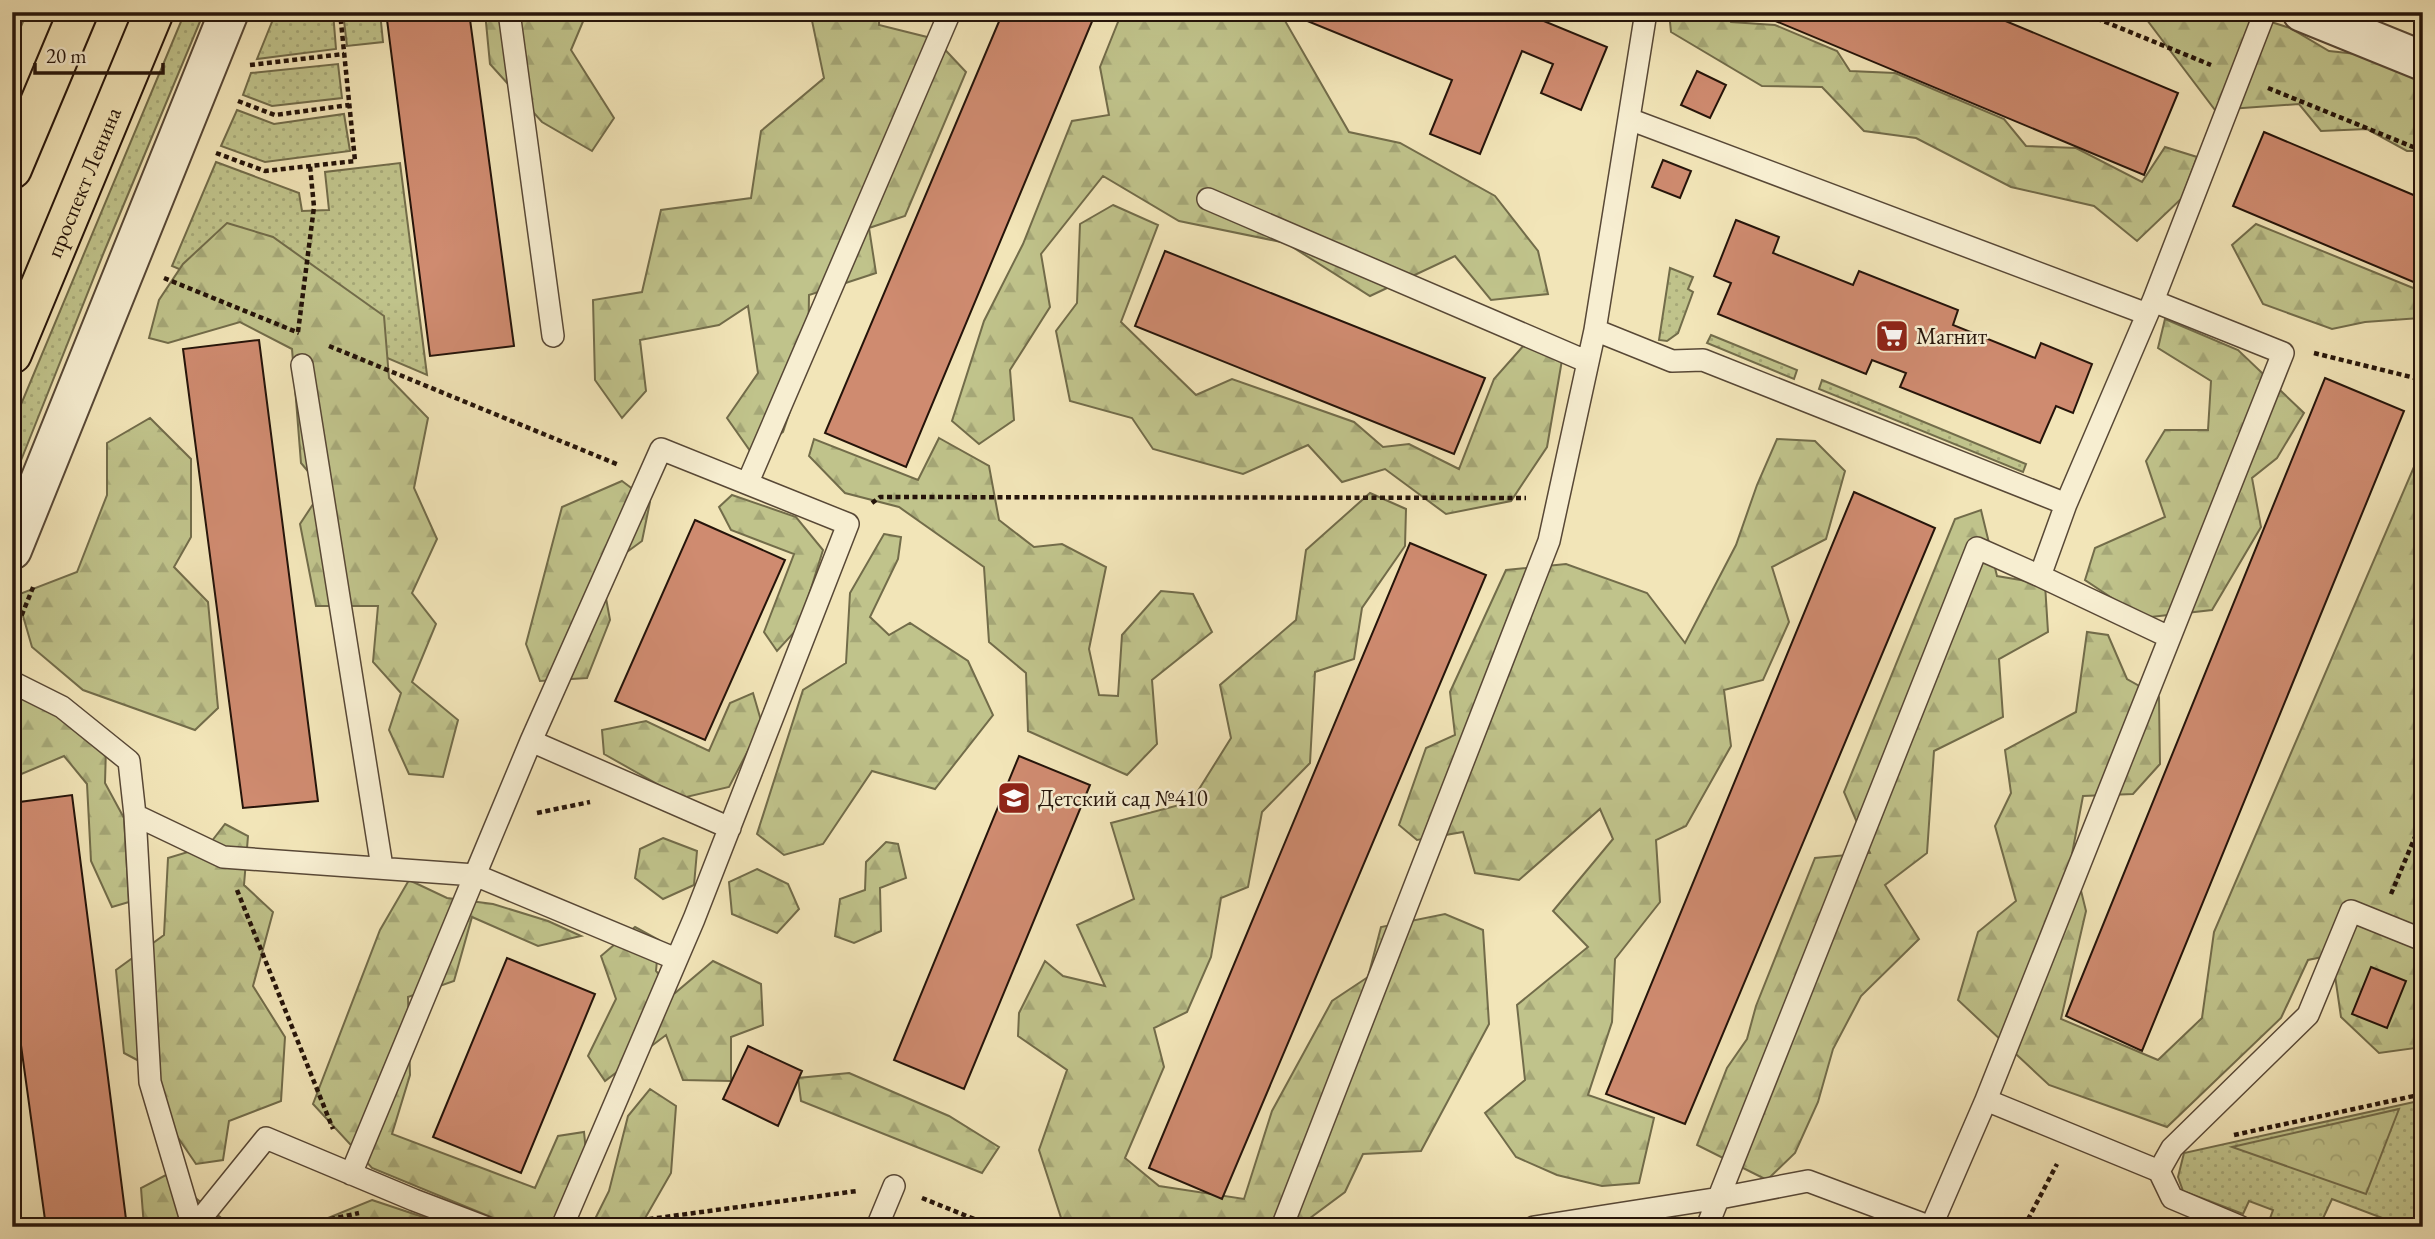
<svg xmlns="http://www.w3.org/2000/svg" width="2435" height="1239" viewBox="0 0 2435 1239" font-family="'EB Garamond',serif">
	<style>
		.grass { fill: url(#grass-dots); stroke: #726c4a; stroke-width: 2 }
		.forest { fill: url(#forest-firs); stroke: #726c4a; stroke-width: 2 }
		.park { fill: url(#park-crowns); stroke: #726c4a; stroke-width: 2 }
		.building { fill: #cf8b70; stroke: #25140a; stroke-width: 2 }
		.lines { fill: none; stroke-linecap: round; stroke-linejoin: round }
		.lane-casing { stroke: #584836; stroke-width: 24 }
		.street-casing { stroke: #584836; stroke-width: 42 }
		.primary-casing { stroke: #25140a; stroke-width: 42 }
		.path { stroke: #25140a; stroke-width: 4.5; stroke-dasharray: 5 3.5; stroke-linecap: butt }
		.lane { stroke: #f7eed1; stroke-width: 21 }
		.street { stroke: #f7eed1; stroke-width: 38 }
		.primary { stroke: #f2e5b8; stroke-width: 38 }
		.labels { text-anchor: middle; stroke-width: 5; stroke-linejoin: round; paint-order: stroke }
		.street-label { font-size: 23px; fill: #25140a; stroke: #f7eed1 }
		.poi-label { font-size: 23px; fill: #25140a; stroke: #f7eed1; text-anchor: start }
	</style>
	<defs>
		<pattern id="grass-dots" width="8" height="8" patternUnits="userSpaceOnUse" patternTransform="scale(1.75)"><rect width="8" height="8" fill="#c0c38b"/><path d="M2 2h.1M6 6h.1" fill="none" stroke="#a5a777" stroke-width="1.8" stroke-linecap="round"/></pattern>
		<pattern id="forest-firs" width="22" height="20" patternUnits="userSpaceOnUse" patternTransform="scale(1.75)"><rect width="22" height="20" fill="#c0c38b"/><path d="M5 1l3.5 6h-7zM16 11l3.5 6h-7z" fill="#a5a777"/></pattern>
		<pattern id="park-crowns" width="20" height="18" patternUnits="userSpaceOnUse" patternTransform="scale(1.75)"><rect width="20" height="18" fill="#c0c38b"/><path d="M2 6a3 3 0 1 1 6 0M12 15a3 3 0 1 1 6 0" fill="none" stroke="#a5a777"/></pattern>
	</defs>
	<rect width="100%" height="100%" fill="#f2e5b8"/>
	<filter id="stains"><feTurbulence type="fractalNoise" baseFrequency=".00286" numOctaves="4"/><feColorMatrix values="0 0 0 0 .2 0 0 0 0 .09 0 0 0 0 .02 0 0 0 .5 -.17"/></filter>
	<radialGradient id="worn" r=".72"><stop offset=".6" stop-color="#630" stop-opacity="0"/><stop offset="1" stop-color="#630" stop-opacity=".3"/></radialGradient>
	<path class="grass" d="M12 12H27L12 48Z
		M185 12H204L104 252 12 483V426Z
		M276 12H333L336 49 257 59Z
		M343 12H380L383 42 347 46Z
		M338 64 342 98 272 106 243 95 251 73Z
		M237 110 274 124 344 114 350 151 265 162 221 146Z
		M216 162 299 193 302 211 329 210 325 172 400 163 427 375 172 266Z
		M1670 268 1693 277 1688 289 1693 292 1678 333 1667 341 1659 340Z
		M1711 335 1797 370 1794 379 1707 343Z
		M1822 380 2026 464 2023 472 1819 389Z
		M2423 1100V1227H2406L2332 1199 2319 1227H2275L2268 1224 2273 1210 2249 1201 2243 1214 2183 1191 2178 1177 2184 1153Z"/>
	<path class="forest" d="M485 12H587L571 50 614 118 592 151 542 122 490 64Z
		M813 12H879V25L935 39 966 72 905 216 869 228 876 273 809 295 808 358 783 432 753 455 727 418 758 373 748 306 719 325 640 340 646 391 622 418 595 380 593 300 642 292 661 210 751 198 761 131 824 78 811 16Z
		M1122 12H1277L1284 19 1349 132 1400 143 1495 196 1538 251 1548 294 1491 300 1455 256 1370 296 1286 243 1179 221 1103 176 1041 254 1050 307 1010 370 1014 420 979 444 952 421 984 321 1023 244 1072 121 1109 115 1100 67Z
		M1669 12H1724L1731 22 1775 25 1837 51 1850 71 1895 73 2004 119 2026 146 2076 148 2142 182 2165 147 2197 157 2182 198 2137 241 2094 206 2011 187 1916 138 1864 131 1822 87 1762 86 1671 32Z
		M2141 12H2240L2290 28 2329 51 2385 57 2423 72V151H2407L2367 129 2321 131 2299 104 2215 110Z
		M1113 205 1158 225 1121 322 1196 395 1232 379 1354 422 1383 447 1409 444 1459 469 1494 379 1525 344 1562 360 1547 447 1511 501 1446 514 1385 469 1342 482 1308 445 1243 474 1153 449 1132 418 1070 401 1056 331 1077 303 1080 224Z
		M227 223 273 237 384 316 389 378 428 418 414 488 437 539 412 593 436 624 412 682 458 720 443 777 409 774 389 730 401 693 373 662 378 606H316L300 524 323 489 301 463 292 349 240 322 168 343 149 338 159 300 183 264Z
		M2256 224 2423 292V321L2420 318 2365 322 2332 329 2263 304 2232 245Z
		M2165 319 2238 350 2304 413 2277 458 2252 478 2261 527 2212 610 2142 618 2085 580 2095 548 2165 517 2146 461 2165 430H2208L2211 381 2158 348Z
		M150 418 191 459V537L174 567 208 602 218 708 195 730 83 690 32 647 17 595 77 572 107 495V443Z
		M939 438 989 466 999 520 1034 547 1062 544 1106 567 1089 649 1099 695 1118 696 1122 635 1161 591 1193 594 1212 632 1152 680 1157 744 1127 775 1028 731 1026 673 989 642 984 567 899 507 845 493 809 456 814 439 918 480Z
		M1777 439 1815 441 1845 471 1826 539 1772 567 1789 622 1763 680 1724 690 1731 746 1686 826 1656 840 1660 902 1615 959 1612 1022 1588 1095 1654 1118 1639 1183 1602 1186 1557 1175 1516 1157 1485 1113 1525 1080 1517 1005 1588 947 1553 911 1613 839 1600 809 1519 880 1475 873 1463 832 1417 840 1399 825 1426 748 1455 735 1450 692 1506 570 1566 564 1647 593 1685 643 1736 545 1757 485Z
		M2423 446V1047L2379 1053 2341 1017 2332 955 2308 960 2281 1018 2167 1127 2049 1085 1958 1000 1978 932 2016 901 1995 826 2011 793 2005 750 2076 712 2087 632 2108 635 2127 679 2159 697 2160 764 2133 794 2083 796 2072 854 2086 911 2061 1019 2158 1060 2202 1018 2214 932Z
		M622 481 650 502 642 541 601 571 610 620 587 678 540 681 526 644 562 507Z
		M1370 493 1406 509 1405 546 1362 608 1354 659 1315 672 1310 763 1262 812 1248 887 1221 898 1211 957 1187 1012 1154 1028 1164 1067 1125 1158 1159 1186 1244 1199 1272 1111 1332 1001 1368 977 1381 927 1445 914 1483 930 1489 1024 1421 1151 1363 1154 1345 1192 1298 1227H1064L1039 1150 1067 1070 1018 1036 1019 1013 1045 961 1063 976 1105 986 1077 925 1134 899 1111 823 1191 802 1231 738 1220 685 1296 620 1306 550Z
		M732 495 796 517 823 550 799 627 777 651 764 632 794 554 731 530 719 507Z
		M1981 510 1997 576 2045 584 2048 632 1999 659 2003 717 1934 751 1927 853 1885 885 1919 939 1861 996 1833 1049 1818 1102 1795 1153 1767 1180 1697 1145 1727 1068 1747 1039 1756 1006 1815 858 1870 853 1844 792 1955 519Z
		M884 534 901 537 898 559 870 617 889 635 910 623 968 661 993 715 935 789 872 771 823 844 784 855 757 834 803 690 846 663 850 593Z
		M12 693 65 701 106 747 105 783 124 818 129 902 112 907 91 861 87 784 64 756 12 778Z
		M753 693 762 724 729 787 682 798 604 754 602 730 646 721 709 751 730 703Z
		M225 824 248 836 244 885 273 912 253 986 285 1037 281 1101 229 1121 223 1160 196 1164 164 1117 158 1071 124 1053 116 970 164 935 168 858 208 846Z
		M663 838 697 851 694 885 663 899 635 878 640 849Z
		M886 842 898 844 906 878 880 888 881 931 854 943 835 936 840 899 865 890 866 862Z
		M757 869 788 884 799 909 777 933 732 914 729 882Z
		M409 880 447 898 493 904 548 921 581 936 538 946 472 917 454 981 408 997 410 1075 392 1134 535 1188 558 1136 584 1132 587 1162 557 1218 515 1227 372 1168 313 1104 380 930Z
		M635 927 659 940 656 971 675 993 713 961 761 984 763 1025 731 1037V1081L683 1080 666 1035 605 1081 588 1056 616 999 601 956Z
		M849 1073 949 1116 999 1147 982 1173 801 1101 798 1078Z
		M650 1089 676 1106 671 1173 640 1227H591L609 1191 628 1116Z
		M166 1175 229 1224V1227H144L141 1188Z
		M372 1200 441 1223 449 1227H306Z"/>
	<path class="park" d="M2399 1109 2366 1194 2232 1147Z"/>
	<path class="building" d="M386 12H469L514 346 430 356Z
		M1003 12H1096L906 467 825 433Z
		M1297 12H1522L1607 47 1581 110 1541 93 1553 64 1522 51 1480 154 1430 134 1452 80 1295 16Z
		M1754 12H1984L2178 93 2144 175Z
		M1697 71 1726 85 1710 118 1681 105Z
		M2264 132 2423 199V286L2233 206Z
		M1663 160 1691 171 1680 198 1652 187Z
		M1736 220 1779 237 1773 253 1853 285 1859 271 1958 310 1953 325 2035 358 2041 343 2092 364 2073 413 2056 406 2040 443 1900 387 1906 373 1872 360 1866 374 1718 314 1731 283 1714 276Z
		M1165 251 1485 378 1454 454 1135 326Z
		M259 340 318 801 243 808 183 349Z
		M2325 378 2404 411 2142 1051 2066 1016Z
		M1854 492 1935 528 1685 1124 1606 1094Z
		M695 520 785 560 705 740 615 701Z
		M1410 543 1486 575 1222 1199 1149 1168Z
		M1019 756 1090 785 964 1089 894 1060Z
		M72 795 127 1227H46L12 980V803Z
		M507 958 595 994 521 1173 433 1137Z
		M2371 967 2406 981 2387 1028 2352 1014Z
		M748 1046 802 1071 778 1126 723 1099Z"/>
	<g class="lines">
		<defs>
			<path id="lane" d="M509 12 553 336
				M1629 119 2147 314
				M1208 199 1588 362
				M2153 301 2283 353 1986 1100 2159 1171 2172 1198 2241 1227
				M1595 330 1672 361 1703 360 2066 504
				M302 365 382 867
				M748 482 950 12
				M2169 637 2040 576 2066 504 2153 301 2265 12
				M12 682 62 707 129 761 135 815 150 1082 193 1227
				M135 815 223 857 475 875 531 741
				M2159 1171 2172 1148 2308 1015 2351 911 2423 940
				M351 1174 475 875 676 959
				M194 1227 266 1138 414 1200 485 1227
				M562 1227 694 919 848 524 661 449 531 741 730 828
				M877 1227 894 1186
				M1282 1227 1549 541 1595 330 1646 12
				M1534 1227 1720 1198 1808 1181 1931 1227 1986 1100
				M1707 1227 1977 548 2040 576"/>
			<path id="street" d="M2302 12 2423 61
				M12 550 229 12"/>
			<g id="primary">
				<path d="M12 169 78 12"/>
				<path id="s1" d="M12 354 154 12"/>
			</g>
		</defs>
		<use href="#lane" class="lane-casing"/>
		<use href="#street" class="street-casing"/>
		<use href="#primary" class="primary-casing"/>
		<path class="path" d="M2081 12 2211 65
			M250 65 344 54
			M2268 88 2423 151
			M238 101 275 115 349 105
			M216 153 265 171 355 161 340 12
			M164 278 299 333
			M298 332 314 207 310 166
			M329 346 619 465
			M2314 353 2423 380
			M872 503 880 497 1526 498
			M12 639 34 585
			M537 813 590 802
			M237 890 333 1129
			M2391 894 2423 818
			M2234 1135 2423 1094
			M12 1188 18 1227
			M922 1198 994 1227
			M598 1226 857 1191
			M280 1227H295L359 1213
			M2024 1227 2057 1164"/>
		<use href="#lane" class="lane"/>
		<use href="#street" class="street"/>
		<use href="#primary" class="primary"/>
	</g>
	<defs>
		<symbol id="supermarket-square" viewBox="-11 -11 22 22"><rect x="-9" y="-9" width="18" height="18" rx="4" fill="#8f2418" stroke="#f7eed1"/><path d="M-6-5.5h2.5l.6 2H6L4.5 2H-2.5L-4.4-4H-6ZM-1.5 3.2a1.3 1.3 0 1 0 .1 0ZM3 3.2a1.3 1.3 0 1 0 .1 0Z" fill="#fff"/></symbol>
		<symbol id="school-square" viewBox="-11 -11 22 22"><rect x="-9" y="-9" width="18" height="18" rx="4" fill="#8f2418" stroke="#f7eed1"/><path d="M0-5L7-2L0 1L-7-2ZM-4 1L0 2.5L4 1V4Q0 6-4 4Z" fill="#fff"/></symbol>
	</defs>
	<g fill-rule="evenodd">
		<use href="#supermarket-square" x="1873" y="317" width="38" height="38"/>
		<use href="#school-square" x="995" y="779" width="38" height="38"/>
	</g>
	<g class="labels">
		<g class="street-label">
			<text dy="8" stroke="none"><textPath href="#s1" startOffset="186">проспект Ленина</textPath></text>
		</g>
		<g class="poi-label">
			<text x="1916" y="344">Магнит</text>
			<text x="1038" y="806">Детский сад №410</text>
		</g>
	</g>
	<rect width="2435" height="1239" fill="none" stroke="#f2e5b8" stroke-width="42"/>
	<rect x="14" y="14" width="2407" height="1211" fill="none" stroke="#25140a" stroke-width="3.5"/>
	<rect x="21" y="21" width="2393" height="1197" fill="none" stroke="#25140a" stroke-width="2"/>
	<path d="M35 63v10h128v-10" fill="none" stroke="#25140a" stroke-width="3.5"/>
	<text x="46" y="63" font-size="21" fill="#25140a" stroke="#f7eed1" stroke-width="5" paint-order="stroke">20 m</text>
	<rect width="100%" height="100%" filter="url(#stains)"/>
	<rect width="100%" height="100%" fill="url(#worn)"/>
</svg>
